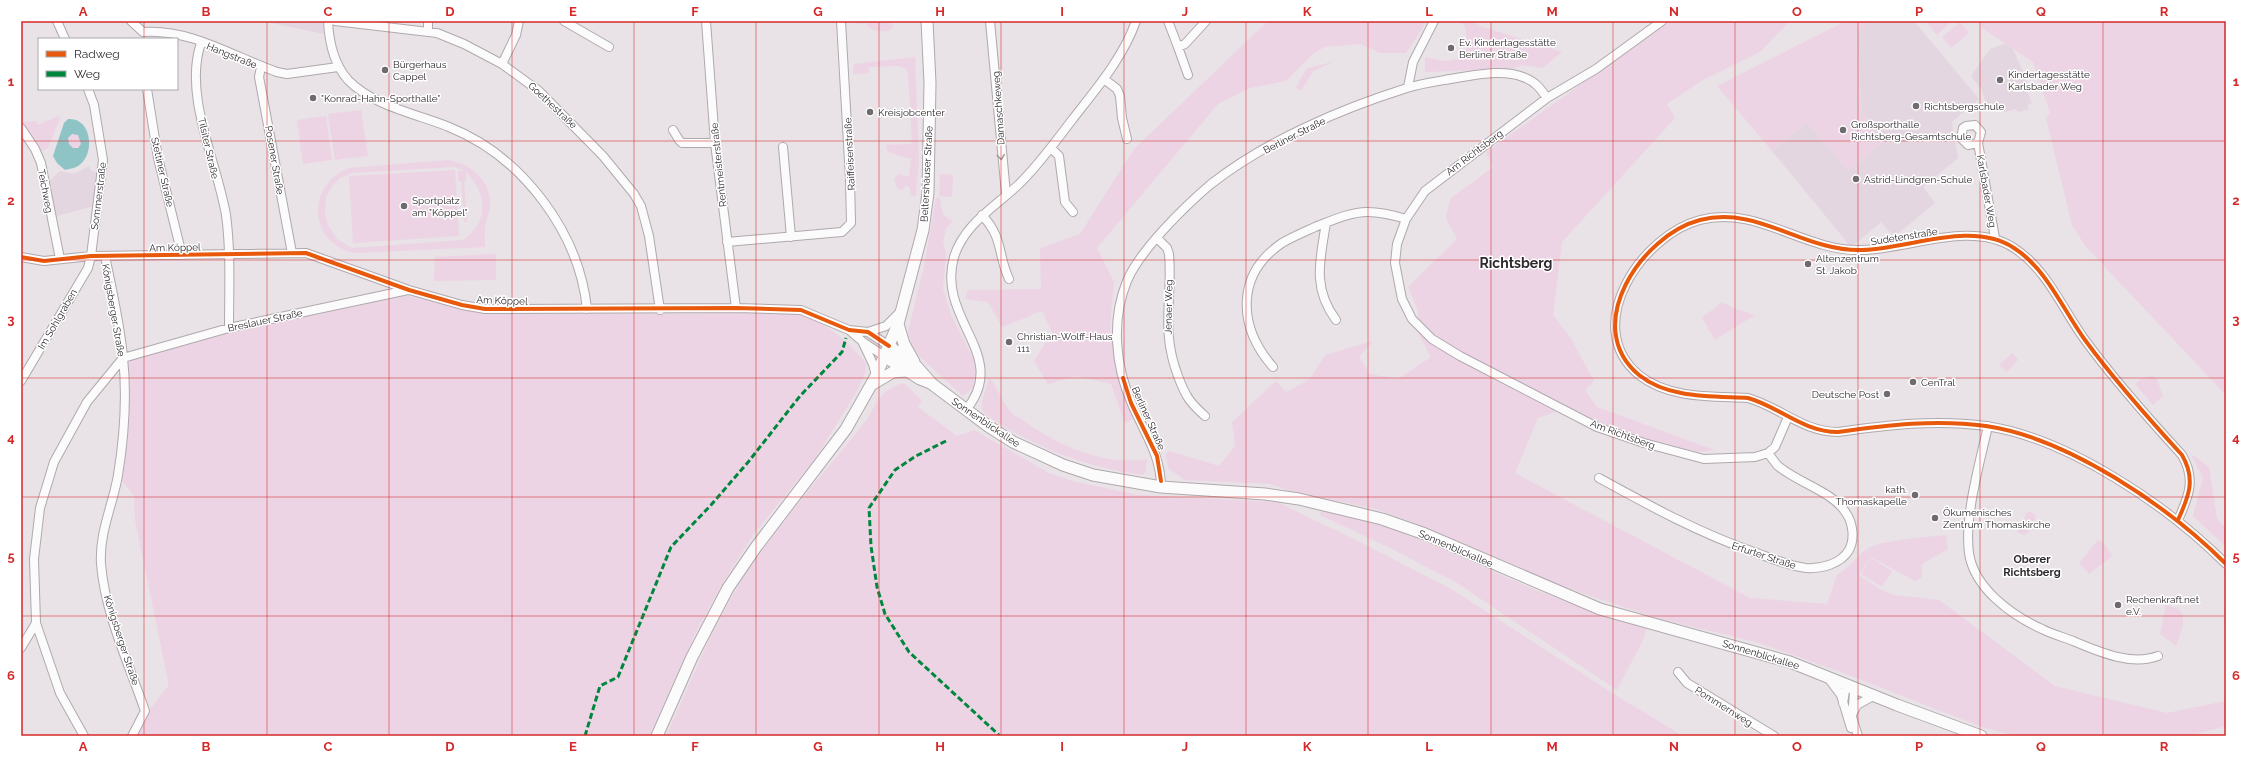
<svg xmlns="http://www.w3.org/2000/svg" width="2247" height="757" viewBox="0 0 2247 757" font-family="Raleway,sans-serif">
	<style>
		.built { fill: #e4d6e0 }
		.green { fill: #ecd4e5; fill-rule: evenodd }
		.water { fill: #8fc4c7; fill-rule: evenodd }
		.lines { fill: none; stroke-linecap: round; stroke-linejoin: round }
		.street-casing { stroke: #afa9ad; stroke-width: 10 }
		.secondary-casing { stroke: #afa9ad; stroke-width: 13 }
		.street { stroke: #fcfbfb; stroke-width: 8 }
		.secondary { stroke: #fcfbfb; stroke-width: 11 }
		.quiet { stroke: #00873e; stroke-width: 3; stroke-dasharray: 6 3; stroke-linecap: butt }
		.cycleway-casing { stroke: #fff; stroke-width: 6 }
		.cycleway { stroke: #e8590c; stroke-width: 4 }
		.oneway { stroke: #9f9c9e }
		.grid { fill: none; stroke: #d62828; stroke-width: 1; stroke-opacity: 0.55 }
		.poi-dot { fill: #6f6a6e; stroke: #fff; stroke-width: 1.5 }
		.labels { text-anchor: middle; stroke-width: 3; stroke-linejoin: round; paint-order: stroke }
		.poi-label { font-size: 10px; fill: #2e292d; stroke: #fff; text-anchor: start }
		.street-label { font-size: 10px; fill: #2e292d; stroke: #fff }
		.neighbourhood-label { font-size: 11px; font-weight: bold; fill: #2e292d; stroke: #fff }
		.district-label { font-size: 14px; font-weight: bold; fill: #2e292d; stroke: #fff }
		.neatline { fill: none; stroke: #d62828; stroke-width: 1.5 }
		.grid-label { font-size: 13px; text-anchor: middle; font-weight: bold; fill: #d62828 }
	</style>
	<rect width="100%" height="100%" fill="#e9e2e7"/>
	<path class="built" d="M262 21H322L324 34Z
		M1871 21H1914L1979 99 1952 122 1958 158 1923 187 1935 203 1894 237 1881 222 1851 247 1772 151 1807 122 1848 171 1884 141 1862 113 1856 33Z
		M2004 44 2011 46 2014 51 2030 89 2027 91 2032 103 2027 105 2029 109 2018 112 2016 109 2005 112 1991 109 1986 104 1982 90 1971 76 1990 49Z
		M89 166 92 171 99 173 94 206 53 217 47 183 60 171 74 174Z"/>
	<path class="green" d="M857 21H900L890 22 893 26 890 30C881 32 875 32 867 26L868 23 857 24Z
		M1268 21H1427L1406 53H1380L1360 44 1324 47 1312 55 1286 81 1250 88 1218 104 1097 248 1114 282 1110 327 1119 383 1134 418 1125 423 1111 384 1076 376 1048 384 1034 361 1052 332 1042 311 1002 327 988 302 965 299 968 290 1041 289 1040 248 1080 234 1134 149Z
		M1457 21H1472L1480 26 1562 52 1543 68 1522 65 1511 69 1425 72V57L1443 61 1464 58 1467 45 1465 26Z
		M1670 21H1790L1760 52 1703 80 1667 104 1675 118 1562 242 1553 315 1570 337 1594 381 1585 390 1597 407 1714 450 1698 452 1619 431 1569 407 1538 418 1515 473 1750 598 1827 604 1837 575C1850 568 1856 556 1867 549 1879 540 1929 537 1946 535L1948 549 1922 564V578L1915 581 1871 557 1859 575 1880 589 1894 595 1939 600 2055 686 2167 713 2226 701V726L2189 736H2016L1982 727 1841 672 1756 642 1657 618 1594 597 1557 584 1430 529 1376 509 1286 490 1271 484 1185 480 1169 469 1165 455 1169 451 1219 466 1235 446 1232 422 1276 381 1286 392 1310 379 1325 355 1373 341 1359 357 1370 374 1398 379 1431 357 1417 331 1418 311 1408 287 1457 239 1446 218 1450 199 1493 167 1486 152Z
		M1846 21H1871L1856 33 1862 113 1884 141 1848 171 1807 122 1772 151 1717 86Z
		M1926 21H1952L1937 35Z
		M1980 21H2226V395L2086 247 2072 225 2046 118 2050 113 2033 62 1982 28Z
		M1960 22 1969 33 1951 48 1942 37Z
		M915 57 919 162 916 196 910 195V187L906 185 902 191 897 188 894 179 898 174 909 177 911 159 888 152 886 145 912 144 908 72 905 68 898 66 869 67V73L853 74 854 64Z
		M1335 61 1313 71 1301 91 1296 88 1306 69Z
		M361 110 368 156 335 160 328 114Z
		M58 116 60 118 48 148 40 152 22 122 36 121 38 125Z
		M326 116 332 160 303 164 297 120Z
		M68 141a7 7 0 1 1 14 0a7 7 0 1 1-14 0Z
		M448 160C470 164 490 179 490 203 490 212 486 220 485 228 485 234 485 241 485 247L354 253C308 242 306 185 349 168ZM455 167 465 171H458V181H461L464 222H467L464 181H466V172C487 193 490 221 463 240L352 248 337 239 328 225 325 214 326 197 333 185 340 178 352 173Z
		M455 170 459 236 353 243 349 176Z
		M940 174 953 175 952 197 939 196Z
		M936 198H940C941 210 942 216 953 221L946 229 943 242 946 252 943 289 951 315 973 358 976 370 973 388 963 396 918 355 911 343 908 332 924 266Z
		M496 254V280L434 281 435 257Z
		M392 296H408L484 314 802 313C830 327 846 339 866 363L865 374 856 393 814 460 753 535 724 581 697 630 649 736H135L147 713 168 686V681L135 520 134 496 121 479 126 362 130 358 230 331Z
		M1722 302 1735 309 1755 315 1715 340 1702 318Z
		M2012 353 2018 360 2007 372 1999 365Z
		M2153 376 2157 379 2163 396 2153 405 2135 384 2141 379Z
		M989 378 993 382C998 391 1003 402 1010 411 1014 416 1022 419 1027 423 1061 447 1105 466 1147 459L1146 471 1143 475C1095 469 1047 452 1005 427 998 422 988 418 983 411L982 401Z
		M903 383 922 400 918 407 957 436 974 430 1049 473 1072 481 1138 495 1277 502 1358 541 1453 590 1617 696 1683 736H666C690 684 710 631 740 583 777 524 826 472 868 418 880 397 880 391 903 383Z
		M2190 453 2209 467 2217 519 2226 528V547L2193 516 2203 478Z
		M1321 510C1384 521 1442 549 1501 575 1548 596 1596 614 1647 627L1643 640 1617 690 1457 583 1392 549 1320 515Z
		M2028 511 2036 515C2034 524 2032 531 2024 535L2017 532Z
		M2098 540 2105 544 2112 556 2089 574 2079 563Z
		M1871 558 1892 571 1882 587 1861 574Z
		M2166 605 2178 609 2183 614V626L2176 646 2160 634Z"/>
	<path class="water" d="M68 119C92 117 96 155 78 166 75 168 69 169 65 170L57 163 53 156 64 123ZM72 134 78 135 81 144 78 148H73L69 144 68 138Z"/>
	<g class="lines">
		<defs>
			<path id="street" d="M57 21 65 39
				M131 21 143 32C189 28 234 57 277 72L287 74 338 67
				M328 21C329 42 333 63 348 80 373 106 417 114 449 127 522 156 579 232 587 309
				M335 21 437 33 464 44 502 64 539 91 603 156 634 194 641 206 649 236 660 310
				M428 21V32
				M564 21 609 47
				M706 21 715 143 736 308
				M990 21 1006 194
				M1168 21 1178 47 1185 44 1206 21
				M1662 21 1596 69 1547 98 1425 191 1406 219 1397 244 1395 263 1402 299 1412 319 1432 339 1460 356 1597 427 1644 443 1704 459 1755 457 1768 453 1775 447 1788 417
				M201 43C183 95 217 162 226 215 231 252 229 290 229 328
				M1178 47 1188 75
				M502 64 516 35 519 21
				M261 67 259 77 292 253
				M1104 79 1117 89 1120 96 1122 118 1127 139
				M1408 87 1413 62 1434 21
				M147 89 158 158 182 255
				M21 128 35 149 41 163 60 259
				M673 130 679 140 682 143H715
				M1978 143 1968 145 1961 138 1963 128 1966 126 1975 125 1981 132 1978 143 1995 238
				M783 147 791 237
				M1051 148 1059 156 1065 202 1073 212
				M982 215C1004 239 997 253 1009 279
				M1326 223C1320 260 1312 288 1336 320
				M1158 239 1167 248 1169 254C1173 299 1160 329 1178 376 1185 395 1189 402 1205 416
				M727 242 842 232 851 223 850 179 841 21
				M105 256C112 290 120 324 123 357 127 395 124 438 118 475 113 505 99 532 101 564 105 614 129 664 145 711L132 736
				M21 257 44 261 91 256 306 253 409 290 462 305 485 309 736 308 801 310 849 330 868 332 889 346
				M849 330 863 342 884 356
				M868 332 886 326 901 311
				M863 343 873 364 876 376
				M1273 367C1238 327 1235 275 1282 243 1292 237 1304 232 1315 227 1331 221 1350 212 1367 212 1381 212 1393 215 1406 219
				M21 381 88 268 91 256 103 160 94 105 88 89
				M966 410C1011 355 936 320 954 257 964 224 995 207 1018 185 1038 166 1055 142 1072 120 1096 89 1123 58 1136 21
				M1988 426C1980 462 1964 517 1969 553 1974 588 2011 615 2042 629 2052 634 2063 637 2073 641 2099 652 2131 666 2158 656
				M1599 478C1650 506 1699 533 1754 552 1771 558 1788 566 1806 568 1821 569 1841 564 1849 550 1855 539 1853 523 1846 513 1833 491 1795 482 1777 465 1774 461 1771 457 1768 453
				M1161 487C1161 455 1144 432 1132 404 1115 366 1111 320 1127 281 1140 250 1185 206 1211 184 1266 141 1340 109 1407 88 1422 83 1440 81 1456 78 1476 75 1503 69 1523 77 1535 81 1540 88 1547 98
				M2178 520C2189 496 2196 479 2182 455 2148 418 2115 381 2085 340 2063 310 2047 269 2014 248 1971 220 1909 249 1862 250 1804 252 1758 205 1700 220 1642 235 1580 326 1639 375 1669 399 1712 396 1748 398 1780 407 1803 432 1838 432 1887 425 1936 419 1986 426 2068 438 2168 506 2226 564
				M21 648 36 623
				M1678 672 1687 683 1774 736
				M1829 679 1841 695 1851 728
				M1843 703 1845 691 1850 685 1854 693 1852 717 1858 736
				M1853 713 1857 705 1875 695
				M84 736 60 693 36 623 34 559 40 508 54 462 87 402 123 358 229 328 408 290"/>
			<path id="secondary" d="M898 324 904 344 914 362
				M889 346 917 367 932 384 988 426 1013 442 1063 465 1093 475 1161 487 1265 494 1299 499 1382 519 1425 534 1600 609 1790 662 1897 705 1981 736
				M884 356 920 379 930 383
				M871 385 893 372 906 371
				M657 736 692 657 728 588 756 547 846 429 876 376 898 324 923 230 928 193 930 83 927 21"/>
		</defs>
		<use href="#street" class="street-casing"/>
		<use href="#secondary" class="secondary-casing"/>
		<use href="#street" class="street"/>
		<use href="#secondary" class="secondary"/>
		<path class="quiet" d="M946 441 916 456 895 470 869 508 871 546 877 587 885 614 909 652 1000 736
			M585 736 600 686 618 677 671 547 711 505 749 461 800 396 842 352 846 338"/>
		<defs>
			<path id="cycleway" d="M21 257 44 261 91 256 306 253 409 290 462 305 485 309 736 308 801 310 849 330 868 332 889 346
				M1123 378 1131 403 1157 456 1161 481
				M2178 520C2189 496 2196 479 2182 455 2148 418 2115 381 2085 340 2063 310 2047 269 2014 248 1971 220 1909 249 1862 250 1804 252 1758 205 1700 220 1642 235 1580 326 1639 375 1669 399 1712 396 1748 398 1780 407 1803 432 1838 432 1887 425 1936 419 1986 426 2068 438 2168 506 2226 564"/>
		</defs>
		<use href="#cycleway" class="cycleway-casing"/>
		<use href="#cycleway" class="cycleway"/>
	</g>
	<defs><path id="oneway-chevron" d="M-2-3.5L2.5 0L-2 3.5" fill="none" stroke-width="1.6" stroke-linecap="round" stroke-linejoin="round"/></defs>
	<use class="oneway" href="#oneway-chevron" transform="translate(1001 157) rotate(83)"/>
	<path class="grid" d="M144 21V39M267 21V736M389 21V736M512 21V736M634 21V736M756 21V736M879 21V736M1001 21V736M1124 21V736M1246 21V736M1368 21V736M1491 21V736M1613 21V736M1735 21V736M1858 21V736M1980 21V736M2103 21V736M144 89V736M21 141H2226M21 260H2226M21 378H2226M21 497H2226M21 616H2226"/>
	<g class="poi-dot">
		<circle cx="1451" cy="48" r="4"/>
		<circle cx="385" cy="70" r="4"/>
		<circle cx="2000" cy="80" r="4"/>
		<circle cx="313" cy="98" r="4"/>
		<circle cx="1916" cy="106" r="4"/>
		<circle cx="870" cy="112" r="4"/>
		<circle cx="1843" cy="130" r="4"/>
		<circle cx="1856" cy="179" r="4"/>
		<circle cx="404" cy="206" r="4"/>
		<circle cx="1808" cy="264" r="4"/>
		<circle cx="1009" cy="342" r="4"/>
		<circle cx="1913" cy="382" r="4"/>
		<circle cx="1887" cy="394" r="4"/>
		<circle cx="1915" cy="495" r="4"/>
		<circle cx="1935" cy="518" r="4"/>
		<circle cx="2118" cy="605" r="4"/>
	</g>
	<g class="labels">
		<g class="poi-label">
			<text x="1459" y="46">Ev. Kindertagesstätte<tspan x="1459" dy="12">Berliner Straße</tspan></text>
			<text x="393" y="68">Bürgerhaus<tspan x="393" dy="12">Cappel</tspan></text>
			<text x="2008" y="78">Kindertagesstätte<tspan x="2008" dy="12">Karlsbader Weg</tspan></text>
			<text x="321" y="102">"Konrad-Hahn-Sporthalle"</text>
			<text x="1924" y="110">Richtsbergschule</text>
			<text x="878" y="116">Kreisjobcenter</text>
			<text x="1851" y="128">Großsporthalle<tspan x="1851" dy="12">Richtsberg-Gesamtschule</tspan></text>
			<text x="1864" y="183">Astrid-Lindgren-Schule</text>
			<text x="412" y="204">Sportplatz<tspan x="412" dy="12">am "Köppel"</tspan></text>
			<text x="1816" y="262">Altenzentrum<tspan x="1816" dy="12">St. Jakob</tspan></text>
			<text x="1017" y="340">Christian-Wolff-Haus<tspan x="1017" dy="12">111</tspan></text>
			<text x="1921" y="386">CenTral</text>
			<text x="1879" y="398" text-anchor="end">Deutsche Post</text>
			<text x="1907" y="493" text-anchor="end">kath.<tspan x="1907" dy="12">Thomaskapelle</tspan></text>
			<text x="1943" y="516">Ökumenisches<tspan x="1943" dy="12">Zentrum Thomaskirche</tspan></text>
			<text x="2126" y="603">Rechenkraft.net<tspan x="2126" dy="12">e.V.</tspan></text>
		</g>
		<g class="street-label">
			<text transform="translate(232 55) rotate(22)" y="4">Hangstraße</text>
			<text transform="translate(553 105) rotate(43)" y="4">Goethestraße</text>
			<text transform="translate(998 108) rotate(-94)" y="4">Damaschkeweg</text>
			<text transform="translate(1294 135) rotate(-27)" y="4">Berliner Straße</text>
			<text transform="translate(209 148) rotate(77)" y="4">Tilsiter Straße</text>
			<text transform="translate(1474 152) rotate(-37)" y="4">Am Richtsberg</text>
			<text transform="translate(849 154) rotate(-93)" y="4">Raiffeisenstraße</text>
			<text transform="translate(275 160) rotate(80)" y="4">Posener Straße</text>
			<text transform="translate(718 165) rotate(-96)" y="4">Rentmeisterstraße</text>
			<text transform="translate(163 172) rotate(77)" y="4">Stettiner Straße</text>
			<text transform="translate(926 174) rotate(-87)" y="4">Beltershäuser Straße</text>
			<text transform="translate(46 191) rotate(79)" y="4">Teichweg</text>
			<text transform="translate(1987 191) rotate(80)" y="4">Karlsbader Weg</text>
			<text transform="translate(98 196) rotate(-83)" y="4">Sommerstraße</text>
			<text transform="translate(1904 236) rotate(-9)" y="4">Sudetenstraße</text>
			<text transform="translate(175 247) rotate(-1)" y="4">Am Köppel</text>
			<text transform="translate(502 300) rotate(2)" y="4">Am Köppel</text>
			<text transform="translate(1168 307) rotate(-89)" y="4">Jenaer Weg</text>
			<text transform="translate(114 310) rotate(80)" y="4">Königsberger Straße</text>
			<text transform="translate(57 319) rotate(-60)" y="4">Im Sohlgraben</text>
			<text transform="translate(265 320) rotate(-12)" y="4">Breslauer Straße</text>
			<text transform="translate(1149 418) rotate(66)" y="4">Berliner Straße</text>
			<text transform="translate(986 422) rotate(34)" y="4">Sonnenblickallee</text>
			<text transform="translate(1623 434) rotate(20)" y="4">Am Richtsberg</text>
			<text transform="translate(1456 548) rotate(23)" y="4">Sonnenblickallee</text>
			<text transform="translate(1764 555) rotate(18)" y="4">Erfurter Straße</text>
			<text transform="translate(122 640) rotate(72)" y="4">Königsberger Straße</text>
			<text transform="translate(1761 654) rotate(17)" y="4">Sonnenblickallee</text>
			<text transform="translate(1724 706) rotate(32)" y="4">Pommernweg</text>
		</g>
		<g class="neighbourhood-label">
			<text x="2032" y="563">Oberer<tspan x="2032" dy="13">Richtsberg</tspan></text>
		</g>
		<g class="district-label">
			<text x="1516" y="268">Richtsberg</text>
		</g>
	</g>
	<rect width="2247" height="757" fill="none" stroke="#ffffff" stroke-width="44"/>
	<rect x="38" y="38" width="140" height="52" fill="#ffffff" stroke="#aba9ab"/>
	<rect x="46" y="51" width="20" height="6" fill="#e8590c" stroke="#aba9ab"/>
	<text x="74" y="58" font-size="12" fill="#2e292d">Radweg</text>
	<rect x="46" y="71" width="20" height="6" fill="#00873e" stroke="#aba9ab"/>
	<text x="74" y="78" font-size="12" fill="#2e292d">Weg</text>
	<rect x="22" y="22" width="2203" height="713" class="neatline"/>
	<g class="grid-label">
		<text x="83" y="16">A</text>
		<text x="206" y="16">B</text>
		<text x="328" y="16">C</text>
		<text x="450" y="16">D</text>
		<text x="573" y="16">E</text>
		<text x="695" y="16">F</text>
		<text x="818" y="16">G</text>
		<text x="940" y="16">H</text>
		<text x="1062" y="16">I</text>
		<text x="1185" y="16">J</text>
		<text x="1307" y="16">K</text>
		<text x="1429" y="16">L</text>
		<text x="1552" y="16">M</text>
		<text x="1674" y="16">N</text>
		<text x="1797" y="16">O</text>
		<text x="1919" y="16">P</text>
		<text x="2041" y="16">Q</text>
		<text x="2164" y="16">R</text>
		<text x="11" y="86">1</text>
		<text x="2236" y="86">1</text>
		<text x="11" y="205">2</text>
		<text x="2236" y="205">2</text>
		<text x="11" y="324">3</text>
		<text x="2236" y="324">3</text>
		<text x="11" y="442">4</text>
		<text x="2236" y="442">4</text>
		<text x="11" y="561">5</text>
		<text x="2236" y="561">5</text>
		<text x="11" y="680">6</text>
		<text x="2236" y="680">6</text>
		<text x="83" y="751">A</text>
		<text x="206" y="751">B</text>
		<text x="328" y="751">C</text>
		<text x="450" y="751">D</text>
		<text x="573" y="751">E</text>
		<text x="695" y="751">F</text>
		<text x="818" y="751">G</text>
		<text x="940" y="751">H</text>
		<text x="1062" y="751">I</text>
		<text x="1185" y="751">J</text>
		<text x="1307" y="751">K</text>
		<text x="1429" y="751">L</text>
		<text x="1552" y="751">M</text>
		<text x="1674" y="751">N</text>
		<text x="1797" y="751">O</text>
		<text x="1919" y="751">P</text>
		<text x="2041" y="751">Q</text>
		<text x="2164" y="751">R</text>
	</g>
</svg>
